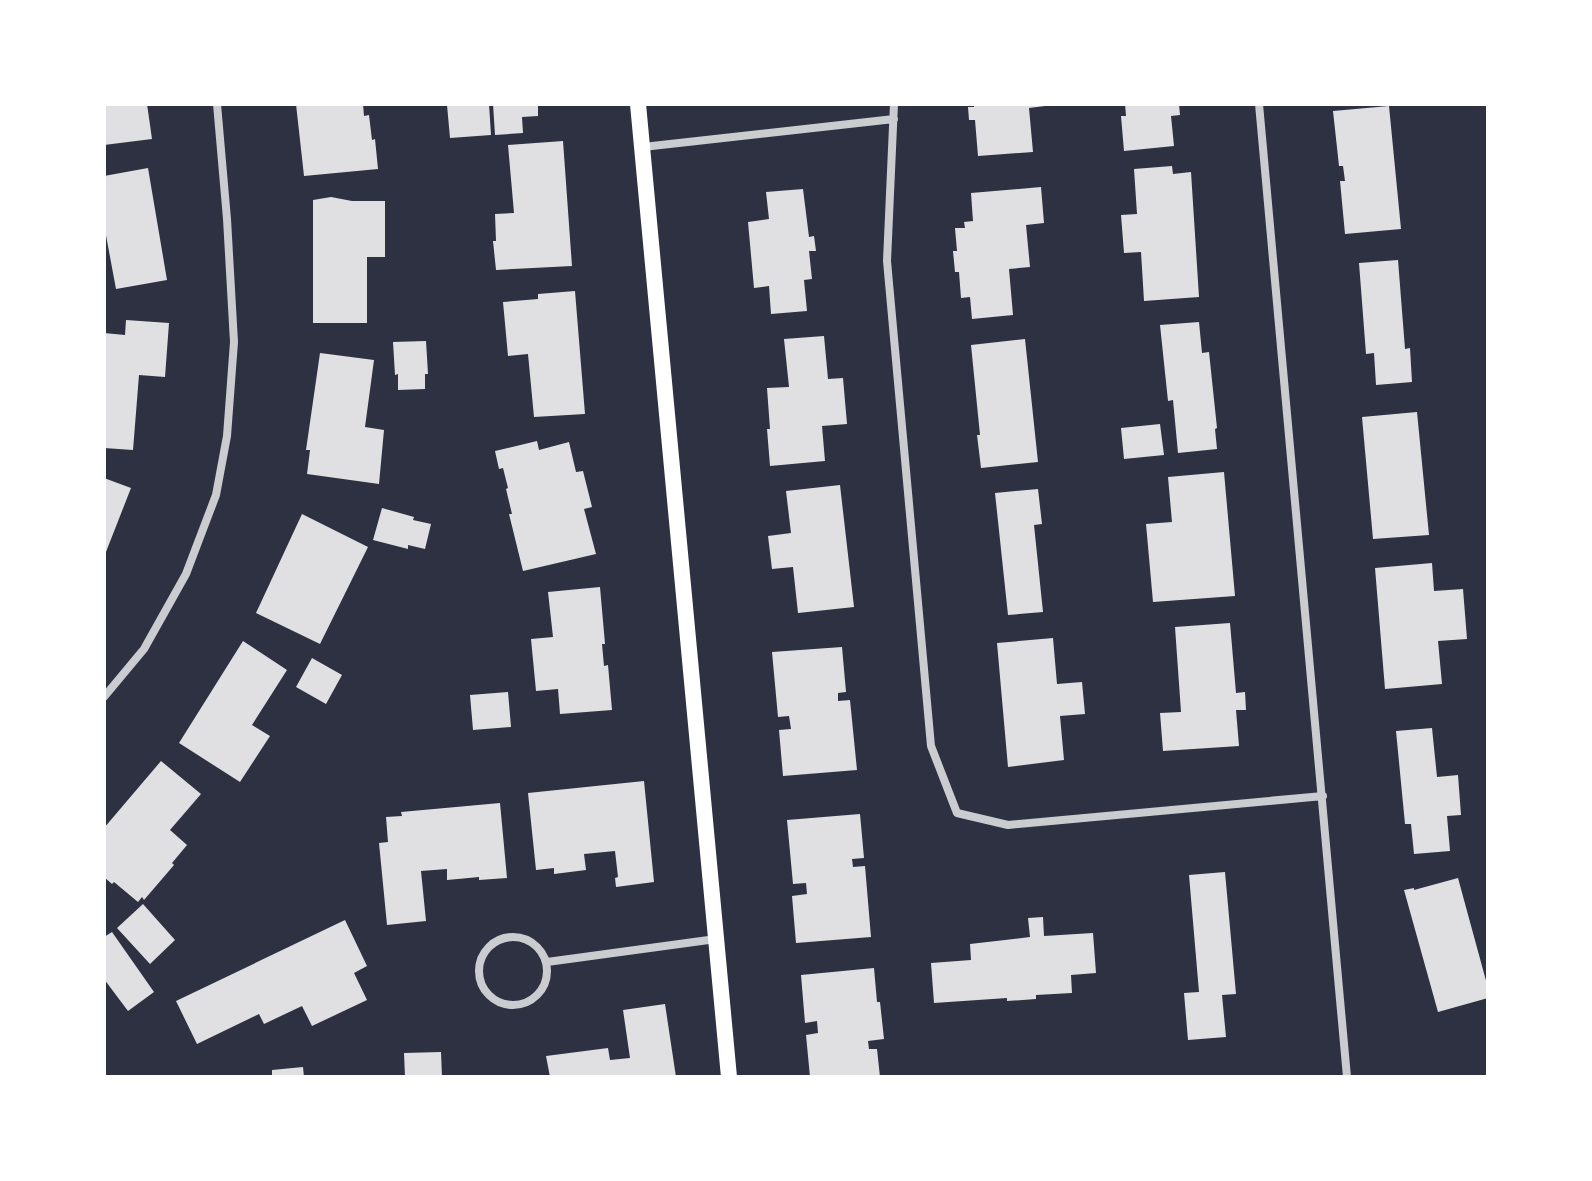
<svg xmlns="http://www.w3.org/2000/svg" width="1592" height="1181" viewBox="0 0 1592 1181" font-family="'PT Sans Narrow',sans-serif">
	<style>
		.building { fill: #e0e0e3 }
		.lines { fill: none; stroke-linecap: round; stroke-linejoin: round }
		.minor { stroke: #caccd0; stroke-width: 8 }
		.secondary { stroke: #fff; stroke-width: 16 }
	</style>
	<rect width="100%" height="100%" fill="#2d3142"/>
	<path class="building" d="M104 104H147L152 139 104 145Z
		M296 104H363L364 116 369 115 372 140 375 139 378 169 304 176Z
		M465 104H489L491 135 450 138 447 105Z
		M493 104H538V116L522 117 523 133 495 135Z
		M974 104H1045V106L1029 108 1033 152 978 156 975 120H969L968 107H974Z
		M1125 104H1179L1180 115 1171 116 1174 146 1124 151 1121 116H1126Z
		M1389 106 1401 229 1345 234 1340 181H1345L1343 166H1339L1333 111Z
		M563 141 572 266 496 270 493 241H496L495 214 514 213 508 145Z
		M1172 166 1173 174 1191 172 1199 297 1144 301 1141 252 1124 253 1121 215 1137 214 1134 169Z
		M148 168 167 280 116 289 105 230 104 231V176Z
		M1041 187 1044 223 1026 225 1030 267 1009 269 1013 315 972 319 970 297 961 298 959 272H955L953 251H957L955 228H965L964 222 973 221 971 193Z
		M803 189 809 237 814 236 816 251H809L812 279 804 280 807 311 771 314 769 286 754 288 748 222 769 219 766 192Z
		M331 197 352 201H385V257H367V323H313V200Z
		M1398 260 1405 349 1410 348 1412 382 1376 385 1374 353 1366 354 1359 263Z
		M575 291 585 414 534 417 528 354 508 356 503 302 538 299V294Z
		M126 320 169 323 165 377 139 375 133 450 104 448V333L125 335Z
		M1199 322 1202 353 1209 352 1217 428 1215 429 1217 449 1178 453 1173 400 1168 401 1160 325Z
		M824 336 828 379 843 378 847 424 822 426 825 461 770 466 767 429H770L767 388 789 387 784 339Z
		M1025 339 1038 462 981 468 977 435H980L971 345Z
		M426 341 428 374H425V389L398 390V374L395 375 393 342Z
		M320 353 374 360 365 427 384 430 379 484 307 474 310 450H306Z
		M1417 412 1429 535 1373 539 1362 417Z
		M1160 424 1164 455 1124 459 1121 428Z
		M537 441 539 450 569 442 576 472 583 471 592 507 584 509 596 554 523 571 509 514H512L506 489 508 488 503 468 499 469 495 451Z
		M1224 472 1235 596 1153 602 1146 524 1172 522 1168 477Z
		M104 478 131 488 104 557Z
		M840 485 854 607 798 613 793 567 772 569 768 536 791 533 786 491Z
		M1038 489 1042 524 1034 525 1043 612 1008 615 995 493Z
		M382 508 414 517 413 520 431 524 425 549 408 545V549L373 540Z
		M302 514 368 547 320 644 256 613Z
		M1432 563 1434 591 1463 589 1467 639 1438 641 1442 684 1385 689 1375 568Z
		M600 587 605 644H602L604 666 608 665 612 710 560 714 558 689 536 691 531 639 553 637 548 592Z
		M1230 623 1236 693 1245 692 1246 710H1236L1239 746 1163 751 1160 713 1181 712 1175 627Z
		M1053 638 1057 684 1082 682 1085 714 1060 716 1064 760 1008 767 997 643Z
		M243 641 287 670 252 725 270 736 240 782 179 743Z
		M842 647 846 692 838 693V701L850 700 857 770 783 776 779 730 791 729 789 716 778 717 772 652Z
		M312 658 342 675 326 704 296 687Z
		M508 692 511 727 473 730 470 695Z
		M1432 728 1437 777 1458 775 1461 815 1447 816 1450 851 1414 854 1411 824H1405L1396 731Z
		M161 761 201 794 170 830 187 845 172 863 174 865 144 900 142 897 138 902 114 882 112 884 104 877V828Z
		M644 781 654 882 616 887 615 878 618 877 615 851 584 854 586 870 554 874V868L536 870 528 793Z
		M500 803 507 878 479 880V877L447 880V869L421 871 426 921 387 925 379 843 388 842 386 817 402 816 401 812Z
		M860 814 864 858 852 859 853 867 865 866 871 937 796 943 792 896 807 894 806 883 793 884 787 820Z
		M1225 872 1236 994 1222 995 1226 1037 1188 1040 1184 993 1199 992 1189 875Z
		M1458 878 1488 988V998L1438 1012 1404 890 1414 888V890Z
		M143 904 175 940 150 964 117 928Z
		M1043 917 1044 936 1093 933 1096 973 1071 975 1072 993 1036 995V999L1007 1001V998L934 1003 931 963 971 960 970 944 1030 937 1028 918Z
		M345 920 367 966 354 973 367 1000 312 1026 302 1006 264 1024 259 1014 197 1044 176 1001Z
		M112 932 154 992 128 1011 104 979V937Z
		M874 968 877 1002H880L884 1039 868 1041 869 1049H877L880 1077H810L806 1035 818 1033 817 1021 805 1023 801 975Z
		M665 1004 676 1077H550L546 1056 608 1048 610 1060 630 1058 623 1010Z
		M441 1052 442 1077H405L404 1053Z
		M303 1067 304 1077H272V1070Z"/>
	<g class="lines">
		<path class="minor" d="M894 104 887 261 931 746 957 813 1008 825 1323 796
			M1259 104 1347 1077
			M643 147 894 119
			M104 697 144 649 186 574 216 495 227 436 234 342 227 219 217 104
			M479 971a34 34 0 1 1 68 0a34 34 0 1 1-68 0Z
			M547 962 716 939"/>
		<path class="secondary" d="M638 104 729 1077"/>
	</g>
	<rect width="1592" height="1181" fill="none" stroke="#ffffff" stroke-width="212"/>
</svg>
